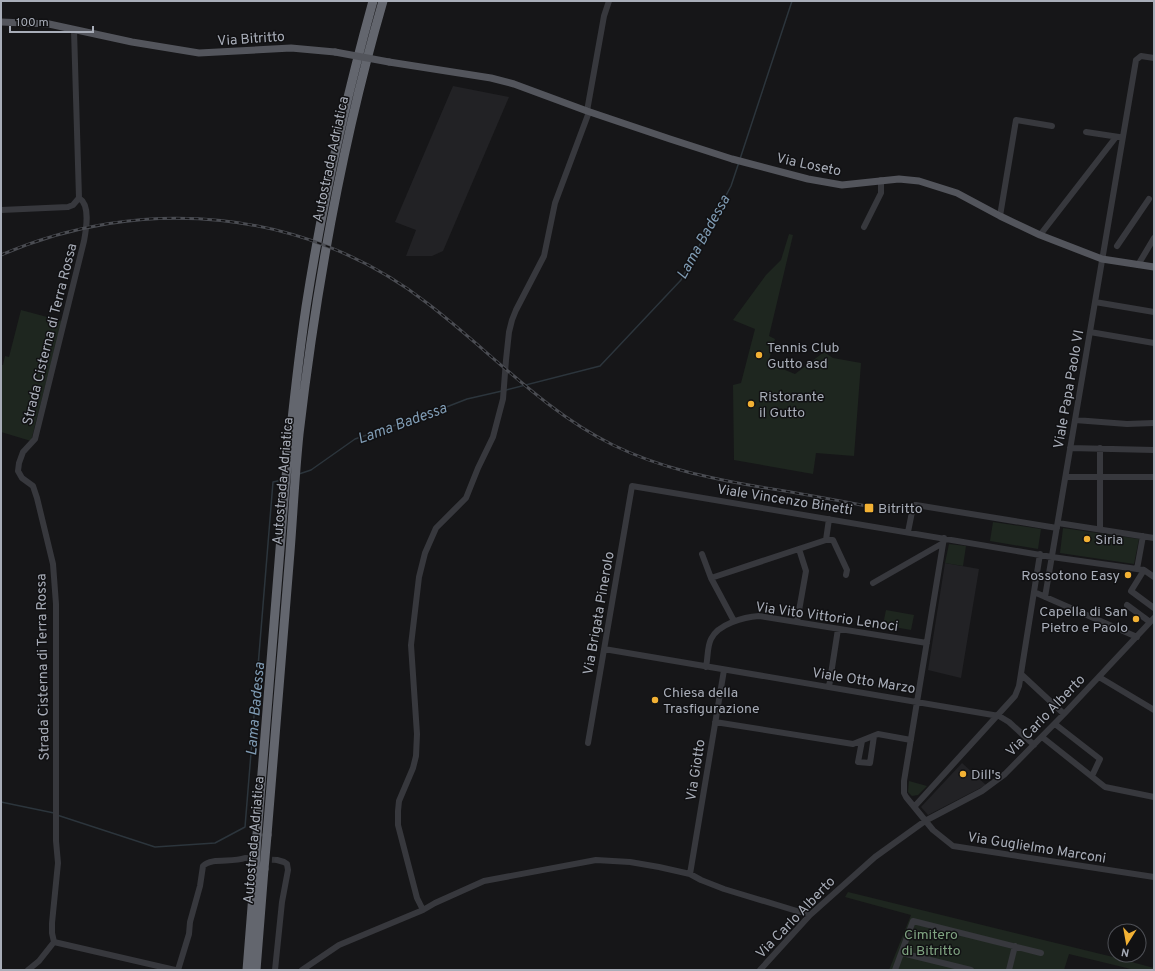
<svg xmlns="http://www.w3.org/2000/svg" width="1155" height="971" viewBox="0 0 1155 971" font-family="Overpass,sans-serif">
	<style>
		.built { fill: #222225 }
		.green { fill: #1e261f }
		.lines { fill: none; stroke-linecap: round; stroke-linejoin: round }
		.stream { stroke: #2c353c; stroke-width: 1.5 }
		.minor-tunnel { stroke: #333438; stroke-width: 6; stroke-dasharray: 6 3; stroke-linecap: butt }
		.minor { stroke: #37383d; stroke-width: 6 }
		.major { stroke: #53555c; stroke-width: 7 }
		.highway { stroke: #63666e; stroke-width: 9 }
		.rail-casing { stroke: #4a4c52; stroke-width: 3 }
		.rail { stroke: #111113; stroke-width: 1.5; stroke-dasharray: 4.5; stroke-linecap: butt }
		.major-bridge { stroke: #53555c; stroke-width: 7 }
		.highway-bridge { stroke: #63666e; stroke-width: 9 }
		.poi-dot { fill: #f2b134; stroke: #111113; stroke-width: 1.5 }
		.labels { text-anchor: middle; stroke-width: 3; stroke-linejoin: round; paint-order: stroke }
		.street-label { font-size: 14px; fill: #a8adb8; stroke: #111113 }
		.poi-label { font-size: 14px; fill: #a8adb8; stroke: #111113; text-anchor: start }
		.park-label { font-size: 14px; fill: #7fa381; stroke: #111113 }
		.water-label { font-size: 15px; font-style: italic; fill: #7f9bb3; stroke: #111113 }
	</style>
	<rect width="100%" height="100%" fill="#161618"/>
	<path class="built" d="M453 86 509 97 443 251 432 256H406L416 230 395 222Z
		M945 563 979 569 961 678 928 670Z
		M962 763 986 785 928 815 921 807Z"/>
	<path class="green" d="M789 234 793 235 769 336 775 339 768 363 795 374 824 352 833 358 861 363 854 456 816 453 813 474 734 460 733 385 741 383 755 329 733 320 766 275 781 260Z
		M21 310 62 321 31 441 1 432V365H3L5 356 9 357Z
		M993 522 1041 529 1038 549 990 541Z
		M1063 528 1139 539 1134 564 1060 553Z
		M949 544 966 546 963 566 945 563Z
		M886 610 914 615 911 630 883 625Z
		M909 781 927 786 918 795 912 796 908 792Z
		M848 892 1113 957 1154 968V970H1135L1069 954 1064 970H889L911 915 845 897Z"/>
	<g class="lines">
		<path class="stream" d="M740 159 792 1
			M506 390 600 366 681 280 731 186 739 162
			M299 474 311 470 355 439 431 413 467 399 502 391
			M1 802 54 813
			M57 815 155 847 215 843 245 827 273 482 282 480"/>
		<path class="minor-tunnel" d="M245 858 277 860"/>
		<path class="minor" d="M587 111 604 16 609 1
			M589 112 555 203 544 256 516 310 512 320 509 332 506 360 503 399 493 437 478 468 466 498 436 528 425 553 419 577 411 645 417 734 416 756 413 768 399 801 398 811V825L417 898 423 910 435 903 484 881 596 860 630 862 659 867 690 874 701 880 724 889 810 915
			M1086 132 1119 137
			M1 210 68 207 73 205 79 198
			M1000 216 1016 120 1052 126
			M864 227 881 193V180
			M1040 235 1116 137
			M1117 246 1149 199
			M1138 265 1154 238
			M1095 302 1154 312
			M1090 332 1154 343
			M1075 420 1127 424 1154 423
			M1070 448 1154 450
			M1066 477H1154
			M829 519 826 540H833L847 570 846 575
			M1058 523 1154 538
			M1100 529V448
			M908 532 913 507 914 505H916L1057 528
			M944 538 904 781V793L906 797 933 830 953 846 1154 877
			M702 554 711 578 734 621
			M1137 569 1143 536
			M1144 570 1131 591 1154 608
			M711 578 826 540
			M873 583 943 543
			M1034 592 1137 637
			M1045 597 1136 60 1141 56 1154 58
			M1127 605 1150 622
			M797 622 806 571 799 549
			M604 649 999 716 1009 722 1034 745
			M706 667C708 658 707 647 711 639 718 624 744 617 759 616L927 643
			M1021 674 1064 714
			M1099 677 1154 710
			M829 687 838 629
			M715 722 853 744 878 734 911 740
			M1055 724 1100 759 1092 776
			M1042 737 1105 787 1154 797
			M862 741 858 762 870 763 874 736
			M588 743 632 486 1052 557 1137 569 1144 570 1154 577
			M914 807 1015 696 1019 686 1040 554
			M690 874 724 670
			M54 942 52 933V923L58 863 56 841V604L53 564 37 498 33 486 22 478 18 471 19 463 23 452 35 439 84 241C86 230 91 205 79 198L74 30
			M54 942 175 970
			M902 953 971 970
			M28 970 39 961 54 942
			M178 970 189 934 190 922 200 886 203 866C212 857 232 863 245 858
			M275 970 282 902 288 870 287 864 284 862 277 860
			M302 970 339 945 423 910
			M760 970 810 915 875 857 925 821 982 791 1005 774 1064 714 1154 618
			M895 970 913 921 1041 953
			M1009 970 1015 946"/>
		<path class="major" d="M1 22 49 24 132 42 199 53 291 48 335 52
			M389 62 491 78 514 84 587 111 670 139 732 159 808 179 842 185 899 179 919 181 957 193 1000 216 1040 235 1102 259 1154 267"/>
		<path class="highway" d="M257 835 285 487C291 427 297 367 306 307 322 204 345 102 373 1
			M267 835C274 741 282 647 290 552 293 513 295 473 299 434 316 288 342 142 383 1
			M247 970 255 869
			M256 970 264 869"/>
		<defs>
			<path id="rail" d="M1 255C141 194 305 208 427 303 489 350 542 410 613 445 660 468 709 478 760 487 798 493 835 500 873 507"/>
		</defs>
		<use href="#rail" class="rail-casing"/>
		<use href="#rail" class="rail"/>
		<path class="major-bridge" d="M335 52 389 62"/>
		<path class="highway-bridge" d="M255 869 257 835
			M264 869 267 835"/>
	</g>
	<g class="poi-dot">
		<circle cx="759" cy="355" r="4"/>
		<circle cx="751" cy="404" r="4"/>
		<rect x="864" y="503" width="10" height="10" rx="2"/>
		<circle cx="1087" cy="539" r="4"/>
		<circle cx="1128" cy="575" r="4"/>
		<circle cx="1136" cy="619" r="4"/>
		<circle cx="655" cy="700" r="4"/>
		<circle cx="963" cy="774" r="4"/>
	</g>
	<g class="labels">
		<g class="street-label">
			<text transform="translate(251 38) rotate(-4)" y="5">Via Bitritto</text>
			<text transform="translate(330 159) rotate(-78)" y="5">Autostrada Adriatica</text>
			<text transform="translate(809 164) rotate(12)" y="5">Via Loseto</text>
			<text transform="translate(49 334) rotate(-76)" y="5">Strada Cisterna di Terra Rossa</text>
			<text transform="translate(1068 389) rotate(-80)" y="5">Viale Papa Paolo VI</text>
			<text transform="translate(282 481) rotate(-85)" y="5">Autostrada Adriatica</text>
			<text transform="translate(785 499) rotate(9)" y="5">Viale Vincenzo Binetti</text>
			<text transform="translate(598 613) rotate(-80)" y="5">Via Brigata Pinerolo</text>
			<text transform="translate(827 616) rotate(8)" y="5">Via Vito Vittorio Lenoci</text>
			<text transform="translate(42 667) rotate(-91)" y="5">Strada Cisterna di Terra Rossa</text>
			<text transform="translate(864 680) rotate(9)" y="5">Viale Otto Marzo</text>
			<text transform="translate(1045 715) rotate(-46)" y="5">Via Carlo Alberto</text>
			<text transform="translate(695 770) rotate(-81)" y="5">Via Giotto</text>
			<text transform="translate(253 840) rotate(-85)" y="5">Autostrada Adriatica</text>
			<text transform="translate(1037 847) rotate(9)" y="5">Via Guglielmo Marconi</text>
			<text transform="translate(795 917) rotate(-46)" y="5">Via Carlo Alberto</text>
		</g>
		<g class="poi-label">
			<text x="767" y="352">Tennis Club<tspan x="767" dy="16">Gutto asd</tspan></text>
			<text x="759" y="401">Ristorante<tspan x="759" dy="16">il Gutto</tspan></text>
			<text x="878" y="513">Bitritto</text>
			<text x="1095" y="544">Siria</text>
			<text x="1120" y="580" text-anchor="end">Rossotono Easy</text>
			<text x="1128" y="616" text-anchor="end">Capella di San<tspan x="1128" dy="16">Pietro e Paolo</tspan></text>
			<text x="663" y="697">Chiesa della<tspan x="663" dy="16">Trasfigurazione</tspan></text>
			<text x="971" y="779">Dill's</text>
		</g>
		<g class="park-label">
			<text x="931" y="939">Cimitero<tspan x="931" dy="16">di Bitritto</tspan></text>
		</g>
		<g class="water-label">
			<text transform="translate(703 237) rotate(-61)" y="5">Lama Badessa</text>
			<text transform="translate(402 423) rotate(-20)" y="5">Lama Badessa</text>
			<text transform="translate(255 709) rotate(-85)" y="5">Lama Badessa</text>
		</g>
	</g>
	<rect width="1155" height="971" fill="none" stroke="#a8adb8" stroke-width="4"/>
	<g transform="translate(1127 943) rotate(191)"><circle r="19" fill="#111113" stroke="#4d4f55"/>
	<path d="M0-3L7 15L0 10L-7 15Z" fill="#f2b134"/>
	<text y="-6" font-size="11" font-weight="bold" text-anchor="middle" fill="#a8adb8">N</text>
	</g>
	<path d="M10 26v6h83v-6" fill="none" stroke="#a8adb8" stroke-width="2"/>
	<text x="16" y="26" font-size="12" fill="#a8adb8" stroke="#111113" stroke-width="3" paint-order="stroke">100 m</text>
</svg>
